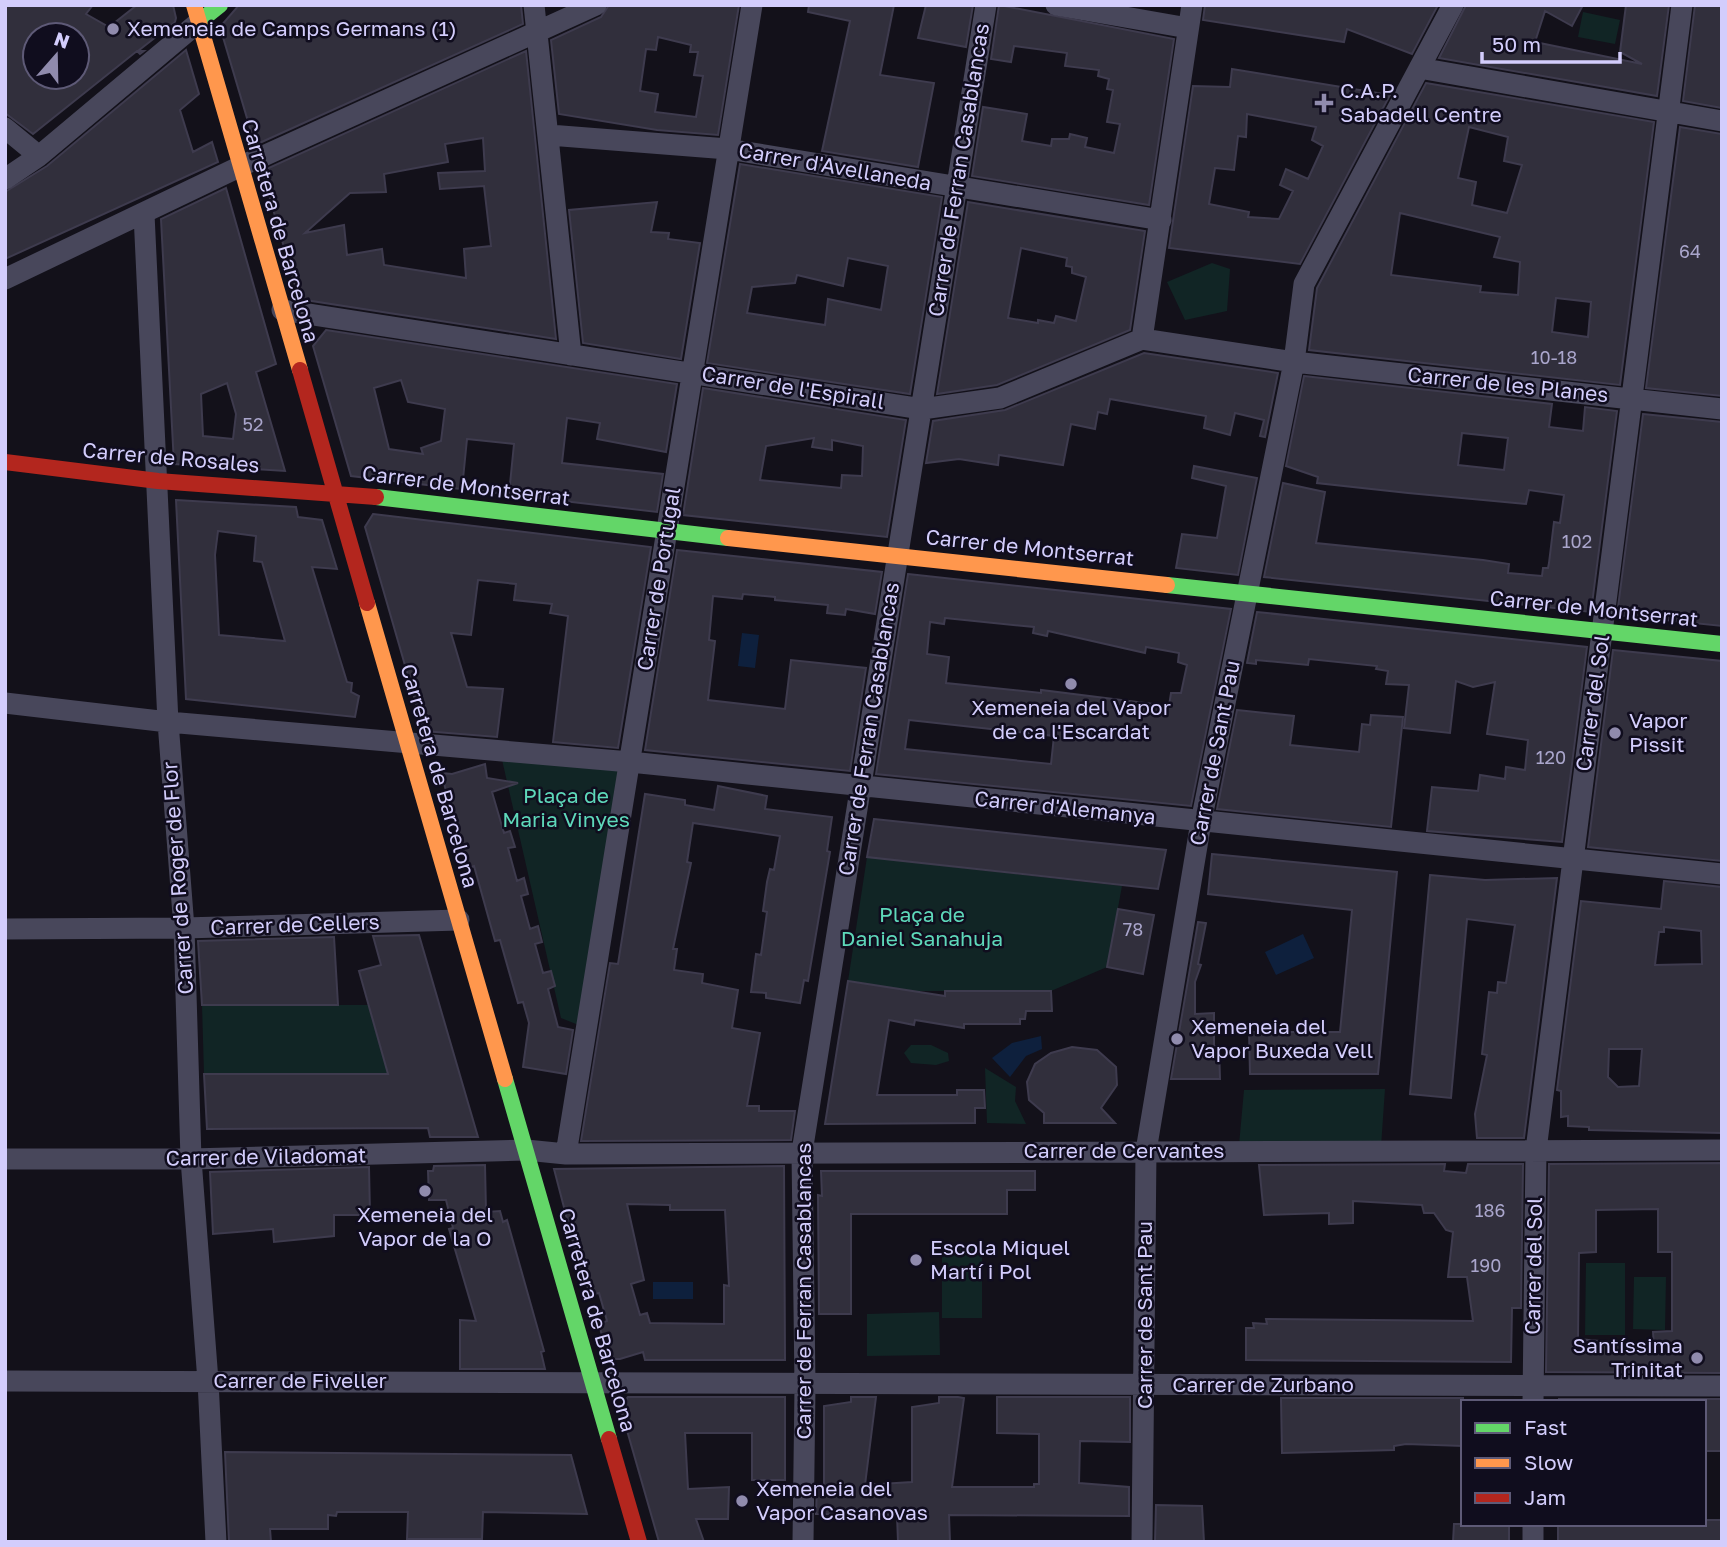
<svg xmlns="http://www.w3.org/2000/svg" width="1727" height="1547" viewBox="0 0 1727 1547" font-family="'Golos Text',sans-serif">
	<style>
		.green { fill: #112525 }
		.water { fill: #0e203d }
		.building { fill: #312f3c; stroke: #3e3b4e; stroke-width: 2; fill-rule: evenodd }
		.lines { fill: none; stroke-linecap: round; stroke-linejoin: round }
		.street { stroke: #48475b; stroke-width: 21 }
		.fast { stroke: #63d668; stroke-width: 16 }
		.slow { stroke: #ff974d; stroke-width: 16 }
		.jam { stroke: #b3261e; stroke-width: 16 }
		.poi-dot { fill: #908bad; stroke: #100d1e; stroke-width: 2.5 }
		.labels { text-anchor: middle; stroke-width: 5; stroke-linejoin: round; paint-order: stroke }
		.number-label { font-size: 18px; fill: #aaa6cc }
		.poi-label { font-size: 21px; fill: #d3cdfc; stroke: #100d1e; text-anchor: start }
		.street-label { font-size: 21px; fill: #d3cdfc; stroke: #100d1e }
		.park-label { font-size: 21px; fill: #5ed8ba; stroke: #100d1e }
	</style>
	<rect width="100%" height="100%" fill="#13111a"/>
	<path class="green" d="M1583 12 1620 20 1615 44 1578 37Z
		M1212 263 1230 269 1227 311 1185 320 1167 282Z
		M500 751 626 762 586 1028 561 1018Z
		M867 857 1122 886 1107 967 1051 991H914L848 981Z
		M202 1005H368L388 1074H204Z
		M911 1045H931L948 1053 949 1061 936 1065 911 1063 904 1053Z
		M985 1068 1016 1087 1015 1101 1026 1124 987 1123Z
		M1385 1089 1381 1147 1239 1145 1244 1090Z
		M942 1247 982 1248V1318H942Z
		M1586 1263H1625V1335H1585Z
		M1634 1277H1666L1665 1330 1633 1329Z
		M939 1312 940 1355 867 1356V1314Z"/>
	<path class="water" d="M742 633 759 635 755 668 738 666Z
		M1303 934 1314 958 1276 975 1265 952Z
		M1041 1036 1042 1049 1026 1056 1010 1077 992 1058 1012 1043Z
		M653 1282H693V1299H653Z"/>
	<path class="building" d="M5 5H93L86 14 109 27 137 5H173L176 18 175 22 138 51H144L140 54 137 51 33 134 5 113ZM35 35H77V42L86 54 82 57 85 61 77 67V77H35Z
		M239 5H521L523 24 255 145 220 27Z
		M609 5H739L718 135 657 130 559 114 551 40 601 17ZM658 37 691 45 690 52H698L694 75 703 76 696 117 655 112 658 94 640 91 646 49 656 50Z
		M809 5H894L880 75 934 83 918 167 822 151 850 21 808 12Z
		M926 5H973L966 47 918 38Z
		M999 5 1174 39 1149 205 972 176 983 107 1027 114 1022 141 1051 146 1052 139H1069L1070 134 1087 138 1085 147 1114 153 1120 124 1107 122 1113 90 1107 89 1109 79 1098 76 1099 70 1065 66 1067 53 1014 46 1011 62 991 59Z
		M1205 5H1438L1412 54 1347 29 1344 42 1203 20Z
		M1466 5H1583L1572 26 1545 11 1535 42 1642 64 1620 52 1626 5H1669L1657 96 1439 58Z
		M1695 5H1722V108L1683 101Z
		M186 50 199 94 180 110 193 152 212 142 218 162 5 259V192L47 166Z
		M526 51 556 339 299 299 262 171ZM483 138 485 171 438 173 440 189 484 186 491 246 464 249 466 278 384 265 382 249 347 255 344 225 305 233 350 193 386 192 384 174 448 162 445 144Z
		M1232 69 1390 95 1300 264 1169 248 1193 86 1230 87ZM1247 114 1316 127 1312 140 1323 146 1308 179 1286 169 1280 185 1293 191 1279 219 1248 217 1249 212 1209 204 1215 168 1234 170 1238 136 1246 137Z
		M1426 83 1654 122 1620 385 1309 350 1317 288ZM1469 127 1508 137 1504 161 1522 165 1507 213 1472 205 1476 182 1458 178ZM1400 213 1500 237 1494 257 1520 262 1518 295 1480 292 1481 286 1391 275ZM1556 298 1591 302 1588 337 1552 332Z
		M1680 127 1722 134V396L1646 388Z
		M740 164 942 197 910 394 707 363ZM848 258 888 266 881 310 828 299 825 325 747 313 752 287 795 283 797 275 843 286Z
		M226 188 276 364 256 372 285 471 174 464 161 219ZM227 383 236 414 233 439 203 436 201 394Z
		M657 202 651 232 669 233 668 239 700 243 681 359 583 343 569 210Z
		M968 202 1145 231 1130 330 997 385 937 394ZM1021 248 1067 258 1066 266 1072 267V273L1086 277 1076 321 1056 316 1054 323 1038 320V323L1008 318Z
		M326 330 677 384 666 452 597 439 600 423 567 418 562 463 663 474 657 512 351 476 313 346ZM401 380 408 402 445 409 441 441 421 448 423 454 389 449 374 388ZM467 439 514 444 509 494 462 489Z
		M1144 353 1278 373 1265 437 1260 436 1264 420 1235 413 1230 435 1204 428 1206 416 1110 399 1107 414 1098 412 1095 429 1071 424 1063 465 999 455 998 465 959 459 926 463 933 421 1005 410Z
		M1304 376 1552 404 1549 427 1583 431 1585 407 1617 411 1591 612 1264 577 1283 483 1325 492 1316 543 1483 560 1509 564 1508 573 1542 576 1543 568H1548L1549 563 1554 522 1560 523 1564 495 1529 490 1526 504 1408 493 1317 483 1318 477 1286 466ZM1462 433 1508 438 1504 470 1458 465Z
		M703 388 906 420 887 537 683 515ZM814 438 812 447 832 450V440L863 446 862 476 842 475 841 488 760 480 766 446Z
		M1643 414 1722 422V626L1617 615Z
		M1194 466 1257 478 1238 575 1176 568 1182 534 1217 538 1226 486 1192 478Z
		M176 500 296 507 298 517 322 520 337 569 312 567 347 682 352 683 351 692 359 696 355 717 186 699ZM218 531 256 536 254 561 262 562 285 641 219 635 215 555Z
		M373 514 651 547 618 748 553 742 568 616 550 613 552 604 514 600 516 584 478 580 471 635 451 633 467 687 503 689 497 737 424 731 365 527Z
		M677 550 882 572 875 614 846 609 845 615 827 613 828 605 775 600V597L743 594 742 599 713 596 709 640 715 641 708 700 785 709 791 660 866 668 850 771 645 750Z
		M908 574 1231 609 1191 806 876 774ZM945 618 1034 627 1033 633 1047 636 1048 631 1145 653 1146 647 1179 653 1178 662 1187 665 1181 693H1171L1169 706 1041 690V693L946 683 949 657 927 654 930 622 944 624ZM909 720 1054 736 1051 764 905 749Z
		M1257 612 1587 647 1562 842 1427 831 1432 787 1478 791 1480 775 1505 779 1506 767 1525 770 1528 740 1487 734 1495 682 1473 687 1456 681 1450 733 1404 728 1409 685 1386 684 1388 671 1376 669 1377 666 1309 659 1308 665 1256 660V664L1247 663Z
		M1613 650 1722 661V861L1588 847Z
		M1237 710 1294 716 1290 745 1359 752 1362 724 1370 725 1371 715 1403 717 1391 827 1217 809Z
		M485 764 487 778 518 783 492 792 504 833 510 831 515 847 508 848 517 881 524 878 528 894 521 896 530 929 538 926 542 942 535 944 543 973 551 971 555 986 548 989 558 1027 573 1030 566 1074 523 1067 529 1023 523 1002 518 1003 500 940 495 941 474 866 468 868 441 773 452 774Z
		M718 786 767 796 765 809 832 817 827 851 830 852 808 981 804 980 800 1003 766 998V993L751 992 756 954 761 955 767 912 763 911 767 882 770 869 774 870 780 836 693 823 687 862 691 863 673 949H677L674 970 703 974 702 983 738 990 732 1028 760 1033 747 1106H759V1111H795L791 1140 581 1141 610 963 618 964 645 794 685 800V805L714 810Z
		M874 819 1166 850 1158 889 1122 885 867 857Z
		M1212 854 1397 872 1378 1074H1250L1249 1032H1340L1352 910 1208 894Z
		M1430 875 1485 880 1557 878 1524 1138H1477L1475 1114 1487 1055 1482 1054 1489 992 1497 993 1498 982 1506 983 1515 925 1467 919 1451 1098 1410 1094Z
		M1664 881 1722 887V1133L1589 1130V1127L1568 1126V1116L1561 1117V1091L1557 1090 1581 901 1661 909ZM1664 927 1701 931 1702 964 1655 965 1659 932H1664ZM1609 1049H1642L1639 1086 1618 1087 1608 1077Z
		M1118 909 1154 915 1143 974 1107 967Z
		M1198 922 1206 923 1198 964 1201 965 1195 982V1014L1214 1013V1046L1219 1047 1220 1079H1171Z
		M419 935 478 1137H430L428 1128 207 1129 204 1074H388L359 971 381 965 373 936Z
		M334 937 338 1005H202L198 941Z
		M848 981 945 996V991H1051L1052 1011H1026L1025 1019H1020V1024H964V1028L915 1020 914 1025 889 1020 877 1095H957V1090H984L985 1108H975V1123L825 1124Z
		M1072 1047 1097 1050 1116 1067 1117 1085 1101 1108 1115 1123H1044V1113L1029 1100 1027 1082 1035 1064 1051 1053Z
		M1722 1163V1373L1546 1372 1549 1164ZM1658 1209V1252H1672V1331L1653 1332 1654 1346 1578 1339 1579 1253 1596 1252V1210Z
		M1445 1164 1444 1171 1466 1173 1468 1164H1523L1521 1308H1512L1511 1362 1246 1360V1328H1254L1253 1323 1267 1324 1266 1319 1473 1321 1467 1277H1448L1453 1232 1446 1230 1434 1213H1424L1422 1205 1353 1201V1223L1329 1224V1213L1264 1215 1259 1165Z
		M485 1165 486 1212 500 1211 503 1222 507 1220 544 1351 541 1352 545 1369H460V1320L476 1321 449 1229 453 1228 446 1200H429L428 1171H433L434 1166Z
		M784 1166 785 1360H645L643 1352 620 1359H608L599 1324 607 1321 599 1293 590 1295 582 1269H580L554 1169ZM627 1204 670 1205V1210H725L729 1286 724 1285V1324L650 1323 647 1313 640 1315 631 1284 644 1280Z
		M369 1167 370 1215H334V1236L274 1242 273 1229 213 1234 210 1172Z
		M821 1171H1035V1190H1007V1214H851V1314H819L818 1195 822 1196Z
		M628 1397H785V1480H752V1433H685L688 1489 729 1487 728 1519H696L704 1542H659L620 1406Z
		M851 1397H876L865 1485 912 1482V1407L939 1403V1397H958L964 1398 952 1487H1034V1484H1039V1434L997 1433V1397H1130V1442L1080 1441 1079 1483 1129 1487V1516L949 1515 950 1542H898L897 1515 816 1514 817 1486H824V1406L851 1402Z
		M1281 1398H1463V1446L1406 1444 1394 1446V1450L1282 1453Z
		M1559 1399H1722V1451H1704V1402H1559Z
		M225 1452 571 1455 587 1514 483 1512 482 1539H407L408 1512H337L336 1516 328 1515V1529H270L271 1542H229Z
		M1156 1505 1202 1506 1204 1542H1155Z
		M1704 1520H1722V1542H1558V1524H1704Z
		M1454 1524H1509V1542H1453Z"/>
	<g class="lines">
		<path class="street" d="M534 5 571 355
			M1056 5 1188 28
			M1419 68 1722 121
			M5 128 39 156
			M549 135 728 149 1161 220
			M5 179 39 156 200 21
			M144 214 168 722 184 928 191 1159 208 1381 216 1542
			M5 279 239 167 596 5
			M282 310 922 409 1000 398 1142 339 1294 362 1722 409
			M1142 339 1192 5
			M5 703 168 722 630 762 1722 874
			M5 929 184 928 459 920
			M566 1154 752 5
			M5 1159H191L526 1150 566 1154 1722 1150
			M5 1381 1722 1386
			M1533 1402 1536 1150 1682 5
			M1533 1524V1542
			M803 1542 805 1386 802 1152 986 5
			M1142 1542 1146 1151 1201 822 1294 362 1304 284 1453 5"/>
		<path class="fast" d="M200 21 220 5
			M376 497 728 538
			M1167 585 1722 644
			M505 1079 609 1439"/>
		<path class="slow" d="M194 5 300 370
			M728 538 1167 585
			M367 603 505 1079"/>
		<path class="jam" d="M300 370 367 603
			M5 462 158 481 376 497
			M609 1439 639 1542"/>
	</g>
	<g class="poi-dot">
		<circle cx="113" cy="29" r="7"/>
		<path d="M1320.5 92.5h7v7h7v7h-7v7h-7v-7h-7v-7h7z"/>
		<circle cx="1071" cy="684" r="7"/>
		<circle cx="1615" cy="733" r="7"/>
		<circle cx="1177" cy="1039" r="7"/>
		<circle cx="425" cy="1191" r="7"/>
		<circle cx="916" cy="1260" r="7"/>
		<circle cx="1697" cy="1358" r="7"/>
		<circle cx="742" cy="1501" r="7"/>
	</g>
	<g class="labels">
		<g class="number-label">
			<text x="1690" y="258">64</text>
			<text x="1554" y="364">10-18</text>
			<text x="253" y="431">52</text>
			<text x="1577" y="548">102</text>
			<text x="1551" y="764">120</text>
			<text x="1133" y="936">78</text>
			<text x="1490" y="1217">186</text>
			<text x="1486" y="1272">190</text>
		</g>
		<g class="poi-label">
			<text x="127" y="36">Xemeneia de Camps Germans (1)</text>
			<text x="1340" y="98">C.A.P.<tspan x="1340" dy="24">Sabadell Centre</tspan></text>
			<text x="1071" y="715" text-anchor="middle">Xemeneia del Vapor<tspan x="1071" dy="24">de ca l'Escardat</tspan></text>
			<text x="1629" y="728">Vapor<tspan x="1629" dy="24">Pissit</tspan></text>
			<text x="1191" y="1034">Xemeneia del<tspan x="1191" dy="24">Vapor Buxeda Vell</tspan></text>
			<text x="425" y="1222" text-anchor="middle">Xemeneia del<tspan x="425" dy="24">Vapor de la O</tspan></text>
			<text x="930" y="1255">Escola Miquel<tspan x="930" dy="24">Martí i Pol</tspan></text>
			<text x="1683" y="1353" text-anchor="end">Santíssima<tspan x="1683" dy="24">Trinitat</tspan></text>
			<text x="756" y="1496">Xemeneia del<tspan x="756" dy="24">Vapor Casanovas</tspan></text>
		</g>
		<g class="street-label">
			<text transform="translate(835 167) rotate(10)" y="7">Carrer d'Avellaneda</text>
			<text transform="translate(959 170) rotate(-81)" y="7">Carrer de Ferran Casablancas</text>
			<text transform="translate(280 231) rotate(74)" y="7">Carretera de Barcelona</text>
			<text transform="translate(1508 385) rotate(6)" y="7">Carrer de les Planes</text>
			<text transform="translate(793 388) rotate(9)" y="7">Carrer de l'Espirall</text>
			<text transform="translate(171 458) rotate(5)" y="7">Carrer de Rosales</text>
			<text transform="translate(466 486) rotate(7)" y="7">Carrer de Montserrat</text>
			<text transform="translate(1030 548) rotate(6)" y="7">Carrer de Montserrat</text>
			<text transform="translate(659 579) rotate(-81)" y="7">Carrer de Portugal</text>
			<text transform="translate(1594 609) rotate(6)" y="7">Carrer de Montserrat</text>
			<text transform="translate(1593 703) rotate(-82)" y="7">Carrer del Sol</text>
			<text transform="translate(869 729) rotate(-81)" y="7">Carrer de Ferran Casablancas</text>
			<text transform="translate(1215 753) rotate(-79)" y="7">Carrer de Sant Pau</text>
			<text transform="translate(439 776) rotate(74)" y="7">Carretera de Barcelona</text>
			<text transform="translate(1065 808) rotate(6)" y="7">Carrer d'Alemanya</text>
			<text transform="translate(178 878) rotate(-94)" y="7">Carrer de Roger de Flor</text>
			<text transform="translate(295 925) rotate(-2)" y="7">Carrer de Cellers</text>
			<text x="1124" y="1158">Carrer de Cervantes</text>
			<text transform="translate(266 1157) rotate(-1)" y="7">Carrer de Viladomat</text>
			<text transform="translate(1534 1266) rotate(-89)" y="7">Carrer del Sol</text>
			<text transform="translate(804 1291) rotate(-90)" y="7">Carrer de Ferran Casablancas</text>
			<text transform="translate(1145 1315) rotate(-90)" y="7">Carrer de Sant Pau</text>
			<text transform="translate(597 1320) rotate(74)" y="7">Carretera de Barcelona</text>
			<text x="300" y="1388">Carrer de Fiveller</text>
			<text x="1263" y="1392">Carrer de Zurbano</text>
		</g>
		<g class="park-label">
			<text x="566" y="803">Plaça de<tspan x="566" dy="24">Maria Vinyes</tspan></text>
			<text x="922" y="922">Plaça de<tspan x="922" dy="24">Daniel Sanahuja</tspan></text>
		</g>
	</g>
	<rect width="1727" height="1547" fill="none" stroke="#d3cdfc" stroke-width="14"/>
	<rect x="1461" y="1400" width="245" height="126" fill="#100d1e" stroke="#5e5a77" stroke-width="2"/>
	<rect x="1475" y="1423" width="35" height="10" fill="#63d668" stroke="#5e5a77" stroke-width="2"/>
	<text x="1524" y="1435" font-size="21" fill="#d3cdfc">Fast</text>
	<rect x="1475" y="1458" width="35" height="10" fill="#ff974d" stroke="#5e5a77" stroke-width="2"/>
	<text x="1524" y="1470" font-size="21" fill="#d3cdfc">Slow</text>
	<rect x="1475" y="1493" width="35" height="10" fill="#b3261e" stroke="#5e5a77" stroke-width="2"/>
	<text x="1524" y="1505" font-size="21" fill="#d3cdfc">Jam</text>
	<g transform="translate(56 56) rotate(20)"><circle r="33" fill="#100d1e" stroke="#5e5a77" stroke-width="2"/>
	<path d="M0-5L12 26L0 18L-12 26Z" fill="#908bad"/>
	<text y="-10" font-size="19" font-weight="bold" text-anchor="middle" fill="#d3cdfc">N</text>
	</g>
	<path d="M1482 52v10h138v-10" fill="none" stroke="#d3cdfc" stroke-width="3.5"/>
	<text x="1492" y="52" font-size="21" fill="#d3cdfc" stroke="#100d1e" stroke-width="5" paint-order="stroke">50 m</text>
</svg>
